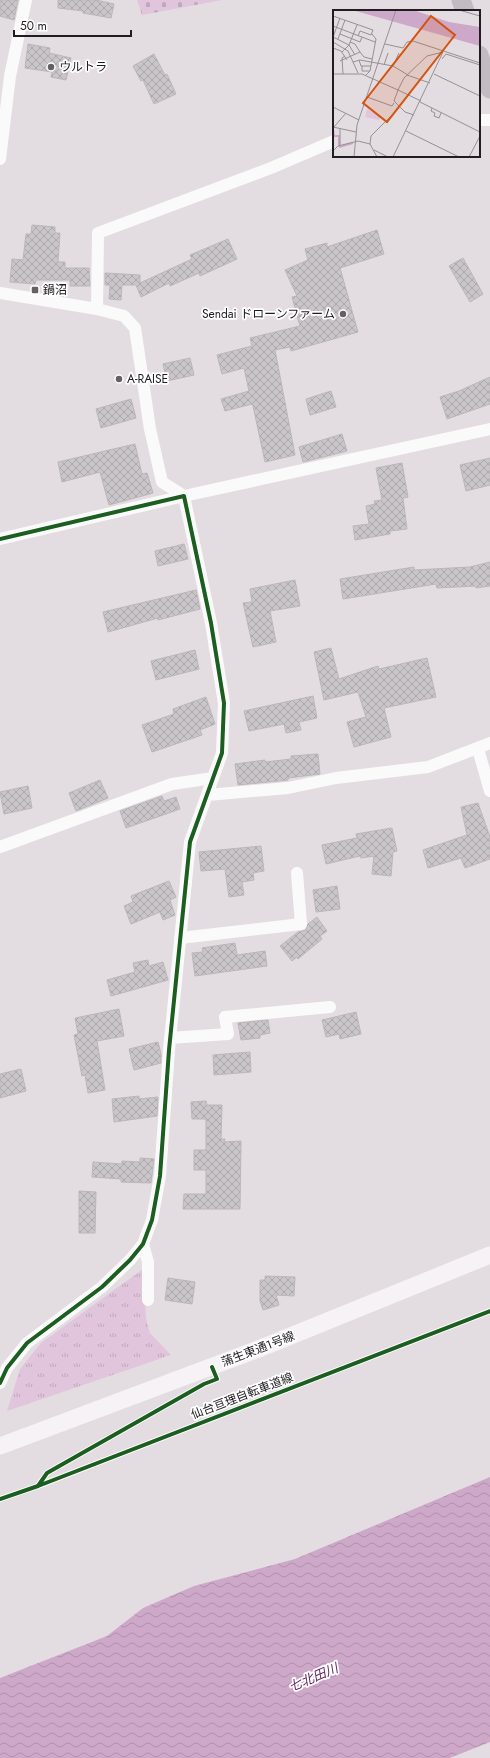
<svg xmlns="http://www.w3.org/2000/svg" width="490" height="1758" viewBox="0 0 490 1758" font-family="Jost,'Noto Sans JP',sans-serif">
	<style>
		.grass { fill: url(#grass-tufts) }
		.cemetery { fill: url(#cemetery-stones) }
		.water { fill: url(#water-waves) }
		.building { fill: url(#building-cross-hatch); stroke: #bbb6ba }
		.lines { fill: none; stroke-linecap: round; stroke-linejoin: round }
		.street { stroke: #fbfafb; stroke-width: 12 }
		.secondary { stroke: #f6f2f6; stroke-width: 17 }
		.primary { stroke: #c2bbc2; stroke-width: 19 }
		.cycleway-casing { stroke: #fff; stroke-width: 6 }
		.cycleway { stroke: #1b5e20; stroke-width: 4 }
		.poi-dot { fill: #646064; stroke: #fff; stroke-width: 1.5 }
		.labels { text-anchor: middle; stroke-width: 3.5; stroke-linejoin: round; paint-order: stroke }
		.poi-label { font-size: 12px; fill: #201d20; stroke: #fff; text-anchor: start }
		.street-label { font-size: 12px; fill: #201d20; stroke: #fff }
		.water-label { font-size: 13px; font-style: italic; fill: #63265e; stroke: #fff }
		.inset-river { fill: none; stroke: #cea8c9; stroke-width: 2 }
		.inset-road { fill: none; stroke: #959094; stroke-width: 1 }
		.view { fill: #d4530e; fill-opacity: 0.15; stroke: #d4530e; stroke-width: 2 }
		.inset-edge { fill: none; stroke: #201d20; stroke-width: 2 }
	</style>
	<defs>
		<pattern id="grass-tufts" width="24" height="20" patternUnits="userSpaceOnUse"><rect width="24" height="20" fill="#e0c5dc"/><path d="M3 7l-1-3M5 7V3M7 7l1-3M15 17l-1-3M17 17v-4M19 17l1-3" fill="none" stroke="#c0a9bc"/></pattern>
		<pattern id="cemetery-stones" width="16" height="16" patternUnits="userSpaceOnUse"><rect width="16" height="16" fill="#e0c5dc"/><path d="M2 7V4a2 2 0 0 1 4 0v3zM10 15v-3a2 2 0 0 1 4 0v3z" fill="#c0a9bc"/></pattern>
		<pattern id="water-waves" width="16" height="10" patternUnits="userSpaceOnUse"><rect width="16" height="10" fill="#cea8c9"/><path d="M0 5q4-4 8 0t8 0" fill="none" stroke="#b190ac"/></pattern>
		<pattern id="building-cross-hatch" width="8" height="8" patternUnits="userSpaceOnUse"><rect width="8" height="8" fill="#c9c5c9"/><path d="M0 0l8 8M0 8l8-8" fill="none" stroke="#aca9ac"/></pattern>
	</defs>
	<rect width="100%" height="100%" fill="#e3dde2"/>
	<path class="grass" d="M143 1269 146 1319 150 1333 171 1355 7 1411 20 1369 41 1343Z"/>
	<path class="cemetery" d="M137 0H222L142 15Z"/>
	<path class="water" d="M490 1477V1742L450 1758H0V1678L107 1636 143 1608 194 1586 295 1559Z"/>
	<path class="building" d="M0 0H18L14 20 0 16Z
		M58 0H96L114 4 111 18 83 13V11L58 8Z
		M28 44 50 48 49 53 71 58 66 80 51 77 52 72 25 68Z
		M154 54 165 75 167 74 176 94 154 104 143 80 141 81 133 66Z
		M32 225 55 227V233H60L58 262H65V268H89L90 286H70V280H36L35 284 10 282 12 259 23 260 26 234H31Z
		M377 230 384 254 340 268 358 332 291 351 290 347 275 350 295 455 265 462 253 406 252 404 225 411 221 399 249 391 244 368 222 374 217 355 252 346 250 338 300 326 292 297 297 296 285 270 308 260 305 249 327 243V247Z
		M228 239 237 259 200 276 199 273 170 286 169 283 141 297 136 285H122L121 300 109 299 110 285H105V273L140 275V283L192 259 190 255Z
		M463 258 483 294 470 302 449 266Z
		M190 358 194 375 167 381 163 364Z
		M490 377V404L447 419 440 397 459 391Z
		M331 391 336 407 310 415 306 399Z
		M131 399 136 418 101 428 96 409Z
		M342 434 347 451 303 462 299 447Z
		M135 444 142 474 147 473 153 493 109 505 100 472 62 482 58 462Z
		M490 458V485L466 491 460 465Z
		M402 463 408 497 403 498 407 529 390 531V534L355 540 353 526 369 524 366 506 375 504 374 501 382 500 376 468Z
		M184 544 188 559 158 566 155 551Z
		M490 562V586L476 588V586L437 588 436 584 343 599 340 579 414 567V570L470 567Z
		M295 580 300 606 270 611 276 642 253 647 243 603 252 602 250 589Z
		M196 590 200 609 158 620V618L108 632 103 612Z
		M331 648 339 679 378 666 379 669 427 658 436 697 384 708 391 737 354 747 347 722 366 717 358 692 324 700 314 652Z
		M195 650 199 669 156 680 151 661Z
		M313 696 317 718 299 722 301 730 286 733 284 724 249 731 244 711Z
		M206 697 215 724 200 730 202 735 152 752 142 725 174 714 173 709Z
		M318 754 320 774 288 778V780L238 785 235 764 265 760V762L291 759V756Z
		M100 780 108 798 76 811 69 793Z
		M28 786 32 808 4 814 0 792Z
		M162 796 164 801 176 797 180 809 126 828 120 811Z
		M478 803 490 837V859L465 868 461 858 428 868 423 850 467 835 461 807Z
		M392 828 397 851 393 852 391 876 372 874 374 856 361 858 360 856 326 864 322 845 357 838 356 834Z
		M261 846 264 871 253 873 254 880 242 882 244 895 229 897 225 869 201 871 199 852Z
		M169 881 176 897 170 900 175 915 163 920 160 912 131 924 124 906 133 902 131 896Z
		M337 886 340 909 316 912 313 890Z
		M317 917 327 931 320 936 322 939 298 959 297 957 292 961 280 946 298 932 306 930 308 924Z
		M235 943 237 955 265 951 267 966 195 976 192 953 203 952 202 948Z
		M148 960 149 966 163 962 168 980 111 996 107 980 135 972 133 963Z
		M119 1009 124 1036 97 1041 105 1090 88 1093 85 1075 82 1076 74 1035 78 1034 75 1018Z
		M356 1012 361 1034 340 1039 339 1034 326 1037 322 1020Z
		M268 1020 270 1033 260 1035V1038L241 1040 238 1023Z
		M158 1042 161 1054V1063L134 1070 129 1049Z
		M250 1052 251 1072 214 1075 213 1055Z
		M21 1069 26 1091 0 1098V1074Z
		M139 1096V1099L158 1097 157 1116 114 1122 112 1099Z
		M206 1101 207 1105H222L221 1139H225L224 1142 241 1141 240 1209H183L184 1194H206V1170H194V1150H206V1119H192L191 1102Z
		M140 1158 154 1159 151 1183 121 1182V1179L92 1177 93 1162 122 1164V1161L140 1162Z
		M79 1191 96 1192 95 1233H79Z
		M265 1276 295 1277 294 1296 276 1295 279 1305 263 1310 260 1301V1280H265Z
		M168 1278 195 1282 192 1304 165 1300Z"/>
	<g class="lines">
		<path class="street" d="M479 120H490
			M0 159 10 76 26 0
			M0 293 97 309 124 316 135 328 150 429 162 482 184 496 490 429
			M97 309 98 233 271 168 334 141
			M0 539 184 496 211 623 224 703 222 753 190 842 169 1050 160 1176 152 1220 143 1244 130 1260 102 1287 27 1343 7 1368 0 1383
			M478 749 490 791
			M208 795 288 788 336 778 428 767 490 743
			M0 847 172 784 213 778
			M180 938 301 924 297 873
			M170 1038 228 1034 225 1017 330 1007
			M143 1244 148 1262V1300"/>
		<path class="secondary" d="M0 1446 261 1348 490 1255"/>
		<path class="primary" d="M461 0 465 11
			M479 55 490 89"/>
		<defs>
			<path id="cycleway" d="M0 539 184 496 211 623 224 703 222 753 190 842 169 1050 160 1176 152 1220 143 1244 130 1260 102 1287 27 1343 7 1368 0 1383
				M38 1486 47 1473 204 1384 217 1379 212 1367
				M0 1499 38 1486 490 1311"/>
		</defs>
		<use href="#cycleway" class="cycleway-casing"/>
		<use href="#cycleway" class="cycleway"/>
	</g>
	<g class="poi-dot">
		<circle cx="51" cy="67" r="4"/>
		<rect x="31" y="286" width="8" height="8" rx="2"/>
		<circle cx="343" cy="314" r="4"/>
		<circle cx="119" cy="379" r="4"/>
	</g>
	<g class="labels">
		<g class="poi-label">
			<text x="59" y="71">ウルトラ</text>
			<text x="43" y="294">鍋沼</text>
			<text x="335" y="318" text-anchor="end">Sendai ドローンファーム</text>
			<text x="127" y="383">A-RAISE</text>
		</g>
		<g class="street-label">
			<text transform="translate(258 1349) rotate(-21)" y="4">蒲生東通1号線</text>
			<text transform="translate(242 1396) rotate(-21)" y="4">仙台亘理自転車道線</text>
		</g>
		<g class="water-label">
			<text transform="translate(313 1677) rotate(-23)" y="5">七北田川</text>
		</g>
	</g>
	<g transform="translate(333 10)">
		<rect width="147" height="147" fill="#e3dde2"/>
		<path d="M34 99 48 106 46 110 32 107Z" fill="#e0c5dc"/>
		<path d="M19 0H80L116 12 147 17V36Z" fill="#cea8c9"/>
		<path class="inset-river" d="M0 119 1 126H6V136M6 137 20 133"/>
		<path class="inset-road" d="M126 0 147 6M0 6 40 20 38 25 27 21 25 26M0 16 42 32M7 24 27 32 29 27M0 27 16 35 22 45M0 27 7 8M5 29 12 10M0 32 15 41 25 63M17 32 22 34 27 42M52 34 70 38 74 32 80 31 147 53M0 38 8 41 14 50M9 42 16 35 24 15M109 49 113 44 147 55M26 50 28 56H38M7 51 27 42 31 47 39 49M20 52 27 50 60 56 75 65M51 55 55 43M29 56V61H37M60 56 66 43M0 64H29L65 80 61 91 72 102 81 105M10 64 9 48 12 46M101 64 147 86M33 65 37 61 43 29 39 24M74 65 97 73M34 87 59 96 61 93M88 91 65 80 71 68 94 46 110 42M87 92 147 122M0 97 26 110M99 98 98 101 102 103 101 106 106 108 108 103M0 117 23 122M1 117 13 103M73 121 126 147M7 136V119M41 140 55 147M0 141 5 136 25 131 37 134M21 147 24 115 63 0M44 147 37 134 38 126 66 98M60 147 110 42M136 147 147 126"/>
		<path class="view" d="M98 6 122 25 54 112 30 93Z"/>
		<rect width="147" height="147" class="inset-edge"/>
	</g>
	<path d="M14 30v6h117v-6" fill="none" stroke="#201d20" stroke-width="2"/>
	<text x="20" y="30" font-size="12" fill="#201d20" stroke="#ffffff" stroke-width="3" paint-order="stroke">50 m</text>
</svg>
